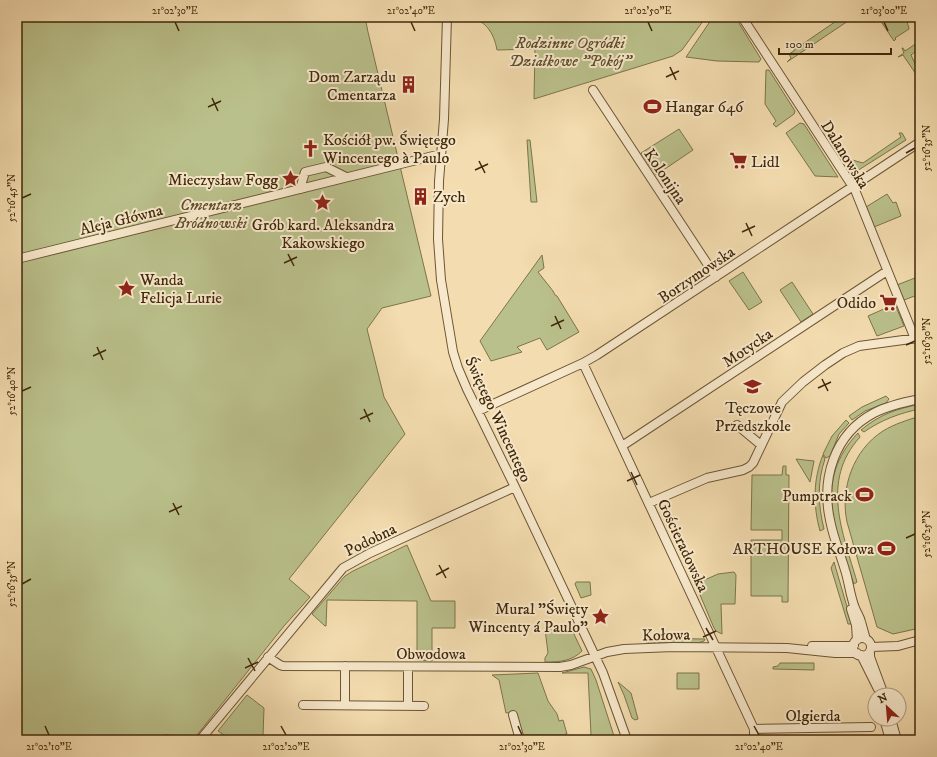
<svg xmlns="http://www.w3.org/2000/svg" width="937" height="757" viewBox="0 0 937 757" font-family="'IM FELL DW Pica',serif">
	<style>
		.green { fill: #bac08b; stroke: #7d744a }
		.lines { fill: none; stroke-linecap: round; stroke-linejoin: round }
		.minor-casing { stroke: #6d5533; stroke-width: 10 }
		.minor { stroke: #f7e8cb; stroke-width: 8 }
		.ticks { fill: none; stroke: #40280a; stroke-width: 1.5 }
		.labels { text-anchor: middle; stroke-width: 4; stroke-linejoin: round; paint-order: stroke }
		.park-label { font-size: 16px; font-style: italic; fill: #5e4e2a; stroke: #f7e8cb }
		.poi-label { font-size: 16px; fill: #40280a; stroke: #f7e8cb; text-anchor: end }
		.street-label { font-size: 16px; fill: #40280a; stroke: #f7e8cb }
		.neatline { fill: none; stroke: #40280a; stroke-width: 1.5 }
		.ticks-label { font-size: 10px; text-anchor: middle; fill: #40280a }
	</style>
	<rect width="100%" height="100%" fill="#f3dcaf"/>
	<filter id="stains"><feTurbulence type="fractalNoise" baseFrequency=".005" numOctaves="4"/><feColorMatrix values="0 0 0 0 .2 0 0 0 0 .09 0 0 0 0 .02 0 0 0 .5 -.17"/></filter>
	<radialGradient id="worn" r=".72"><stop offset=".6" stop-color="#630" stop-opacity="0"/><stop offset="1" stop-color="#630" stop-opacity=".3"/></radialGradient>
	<path class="green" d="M17 17H365L368 32 431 296 382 308 367 329 384 397 405 434 289 579 310 597 284 626 193 740H183V736L167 735 166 734 160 740H17Z
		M452 17H706L682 50 673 56 534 99 535 49 497 50C494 33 485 18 466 18V20L452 19Z
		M713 17H727L732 21 737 20 761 59 759 62 717 61 686 57Z
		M842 17H854L787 62 791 58 789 54 794 51V50Z
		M878 17 881 19 887 17H906L909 29 895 38 896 39 894 41Z
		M920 41V48L911 55 917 68 920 69V80L903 55 898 57 904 53 902 48H903L905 51Z
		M766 70H769L795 111 794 114 776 127 773 124 776 121 765 104Z
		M800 123 804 124 838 177 815 176 786 133Z
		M679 129 693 150 656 175 641 153Z
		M899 133H902L906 140 857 171 848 159 843 150 849 159 863 163 901 137Z
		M527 140H530L537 202H531Z
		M887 194 893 203 896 202 901 216 874 227 866 207Z
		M542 255 544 268 538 272 553 291 555 295 557 296 579 332 547 350 540 338 517 347 522 352 491 361 480 341Z
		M743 272 762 302 749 310 729 281Z
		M920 276V294L904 300 897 285Z
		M792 282 813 314 801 322 780 290Z
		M895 304 904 326 877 336 868 316Z
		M886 396 889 399 886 403 865 411 852 420 849 416 862 407Z
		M920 404V409C900 413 881 420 864 432L861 430C880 414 897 409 920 404Z
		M920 416V628L893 634 877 627 847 522C840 489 853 450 883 431 894 424 908 420 920 416Z
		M846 420 849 423 839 434 830 456 826 458 823 454 832 436Z
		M858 433 860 437C820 481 843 533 857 582L854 584C835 531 813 480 858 433Z
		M823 455 825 459C817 482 818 505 824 529L820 531C813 506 813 479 823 455Z
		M796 459 814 461 810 482Z
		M783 466H786V475H789L788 602H782V596H751V540H782V530H751L752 475H782Z
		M407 545 431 601H455V628H432V661L417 660V601L327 600 326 626H325L312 614 345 576 353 571Z
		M834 562 852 624H848L831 568Z
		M734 572 736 575 735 604H721L722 634 716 631 714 628 695 583 697 581 700 582 718 574Z
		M576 582H590L591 595 581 598 575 584Z
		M545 629 572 630 582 651C572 661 560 662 545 662V658L548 653Z
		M646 638 705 639 704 641 698 643 646 642Z
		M780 663H814V670L773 669V667L778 666Z
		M584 667 591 669 596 680 614 736 612 737 613 740H587V736L591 735 588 673H562Z
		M538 673 548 701 557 714 559 721 563 720 567 734H565V735H522L516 712 506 713 499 680 492 675Z
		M677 673H699V689H677Z
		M618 682 631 693 638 719 635 720 632 718 624 695Z
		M247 695 264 708 263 736H246V740H224V735L218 731Z"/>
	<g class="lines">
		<defs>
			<path id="minor" d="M447 17 444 119 439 181 438 239 441 280 453 352 458 368 467 389 515 487 603 673 627 740
				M742 17 855 190 915 339
				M593 90 716 277
				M300 189 305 172 326 167 346 177
				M17 259 441 154
				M583 363 754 729V740
				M478 411 583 363 597 355 920 142
				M737 425 761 445
				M622 446 887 271
				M649 503 707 478 743 470 749 467 753 463 782 402 803 382 825 365 843 353 859 346 918 338
				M851 609 856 625 857 640
				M853 647a9 9 0 1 1 18 0a9 9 0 1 1-18 0Z
				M866 639C864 634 863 628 861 622 860 617 857 613 855 608 850 596 849 582 845 570 840 553 833 537 830 520 821 479 834 434 874 413 887 406 905 402 920 399
				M812 646H850L854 645
				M871 647 898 646 920 640
				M870 651V657L884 695
				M861 655 878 689
				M268 657 280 665 283 666 560 667 571 665 607 652 624 649 673 647 787 648 835 653H857
				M345 666V705
				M408 667V706
				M303 705 424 706
				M513 715 520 740
				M884 719 890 740
				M891 719 897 740
				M754 729 871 727
				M200 740 343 568 370 553 515 487"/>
		</defs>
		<use href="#minor" class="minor-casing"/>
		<use href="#minor" class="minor"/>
	</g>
	<path class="ticks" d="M175 22 179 31M411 22 415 31M648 22 652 31M884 22 888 31M670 67 676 80M666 77 679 71M212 98 218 111M208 107 221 101M906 153 915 148M479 161 485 173M475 170 488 164M22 198 31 194M746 223 752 236M742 232 755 226M288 254 294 266M284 263 297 257M555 316 561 329M551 326 564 320M906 345 915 341M97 347 103 360M93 356 106 350M822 379 828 391M818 388 831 382M22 391 31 387M364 409 370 422M360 419 373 413M631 472 637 485M627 481 640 475M173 503 179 515M169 512 182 506M906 538 915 534M439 565 446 578M436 575 449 568M22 584 31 579M706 628 713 640M703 637 716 631M248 658 255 671M245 668 258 662M45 726 49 735M281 726 286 735M518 726 522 735M754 726 759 735"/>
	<defs>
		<symbol id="building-bare" viewBox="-9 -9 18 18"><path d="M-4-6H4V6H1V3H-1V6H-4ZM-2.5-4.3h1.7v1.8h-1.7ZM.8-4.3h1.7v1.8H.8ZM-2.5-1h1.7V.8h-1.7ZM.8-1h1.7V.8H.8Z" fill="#8f2418" stroke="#f7e8cb" stroke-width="2.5" paint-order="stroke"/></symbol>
		<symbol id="stadium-bare" viewBox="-9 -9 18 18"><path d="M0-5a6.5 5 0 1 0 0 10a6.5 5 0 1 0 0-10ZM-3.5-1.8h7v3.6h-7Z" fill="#8f2418" stroke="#f7e8cb" stroke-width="2.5" paint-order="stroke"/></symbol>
		<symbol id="church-bare" viewBox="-9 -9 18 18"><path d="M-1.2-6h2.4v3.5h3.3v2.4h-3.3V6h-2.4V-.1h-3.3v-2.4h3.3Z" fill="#8f2418" stroke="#f7e8cb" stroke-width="2.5" paint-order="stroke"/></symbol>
		<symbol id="supermarket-bare" viewBox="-9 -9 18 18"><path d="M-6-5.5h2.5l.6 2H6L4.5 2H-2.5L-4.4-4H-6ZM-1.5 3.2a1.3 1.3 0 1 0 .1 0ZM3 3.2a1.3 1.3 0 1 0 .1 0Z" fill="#8f2418" stroke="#f7e8cb" stroke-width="2.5" paint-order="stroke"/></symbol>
		<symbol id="sight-bare" viewBox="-9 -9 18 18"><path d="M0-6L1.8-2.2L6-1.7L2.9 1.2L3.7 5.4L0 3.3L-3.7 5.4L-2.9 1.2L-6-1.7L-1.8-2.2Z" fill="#8f2418" stroke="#f7e8cb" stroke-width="2.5" paint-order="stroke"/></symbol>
		<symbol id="school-bare" viewBox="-9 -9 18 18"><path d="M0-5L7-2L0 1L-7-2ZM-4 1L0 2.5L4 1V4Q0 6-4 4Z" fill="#8f2418" stroke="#f7e8cb" stroke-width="2.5" paint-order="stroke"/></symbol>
	</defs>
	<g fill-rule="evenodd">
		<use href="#building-bare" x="396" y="72" width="25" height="25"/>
		<use href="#stadium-bare" x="640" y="94" width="25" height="25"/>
		<use href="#church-bare" x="298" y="136" width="25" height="25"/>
		<use href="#supermarket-bare" x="726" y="148" width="25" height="25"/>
		<use href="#sight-bare" x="278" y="166" width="25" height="25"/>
		<use href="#building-bare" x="408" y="184" width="25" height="25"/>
		<use href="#sight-bare" x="310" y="190" width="25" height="25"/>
		<use href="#sight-bare" x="114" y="276" width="25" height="25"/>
		<use href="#supermarket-bare" x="876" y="290" width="25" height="25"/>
		<use href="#school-bare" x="740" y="374" width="25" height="25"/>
		<use href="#stadium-bare" x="852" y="482" width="25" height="25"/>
		<use href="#stadium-bare" x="874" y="536" width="25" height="25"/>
		<use href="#sight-bare" x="588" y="604" width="25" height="25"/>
	</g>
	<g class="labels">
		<g class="park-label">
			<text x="570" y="48">Rodzinne Ogródki<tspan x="570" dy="18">Działkowe "Pokój"</tspan></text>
			<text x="211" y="210">Cmentarz<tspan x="211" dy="18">Bródnowski</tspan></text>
		</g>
		<g class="poi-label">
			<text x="396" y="82">Dom Zarządu<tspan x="396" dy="18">Cmentarza</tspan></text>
			<text x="665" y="112" text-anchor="start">Hangar 646</text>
			<text x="323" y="145" text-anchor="start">Kościół pw. Świętego<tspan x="323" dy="18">Wincentego à Paulo</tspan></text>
			<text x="751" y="167" text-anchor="start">Lidl</text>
			<text x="278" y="185">Mieczysław Fogg</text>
			<text x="433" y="202" text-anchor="start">Zych</text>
			<text x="323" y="230" text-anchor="middle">Grób kard. Aleksandra<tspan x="323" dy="18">Kakowskiego</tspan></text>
			<text x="140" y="285" text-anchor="start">Wanda<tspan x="140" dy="18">Felicja Lurie</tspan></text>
			<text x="876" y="308">Odido</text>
			<text x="753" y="413" text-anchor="middle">Tęczowe<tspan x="753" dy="18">Przedszkole</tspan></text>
			<text x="852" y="501">Pumptrack</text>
			<text x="874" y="554">ARTHOUSE Kołowa</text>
			<text x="588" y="614">Mural "Święty<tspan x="588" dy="18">Wincenty á Paulo"</tspan></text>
		</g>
		<g class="street-label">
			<text transform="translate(846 154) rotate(58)" y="6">Dalanowska</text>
			<text transform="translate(666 176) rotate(56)" y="6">Kolonijna</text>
			<text transform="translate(121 219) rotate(-14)" y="6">Aleja Główna</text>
			<text transform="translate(696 274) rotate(-34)" y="6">Borzymowska</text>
			<text transform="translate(747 347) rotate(-34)" y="6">Motycka</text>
			<text transform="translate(499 419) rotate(65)" y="6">Świętego Wincentego</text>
			<text transform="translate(370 539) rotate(-26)" y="6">Podobna</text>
			<text transform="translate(684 545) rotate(65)" y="6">Gościeradowska</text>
			<text transform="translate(666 634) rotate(-1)" y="6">Kołowa</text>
			<text x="431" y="659">Obwodowa</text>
			<text x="813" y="721">Olgierda</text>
		</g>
	</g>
	<rect width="937" height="757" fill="none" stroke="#f3dcaf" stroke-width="44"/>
	<g transform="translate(887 707) rotate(334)"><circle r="19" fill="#f7e8cb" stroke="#ae9b7e"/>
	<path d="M0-3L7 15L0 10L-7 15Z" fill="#8f2418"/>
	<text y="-6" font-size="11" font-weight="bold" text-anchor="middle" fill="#40280a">N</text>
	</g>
	<path d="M779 48v6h112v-6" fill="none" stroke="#40280a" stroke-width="2"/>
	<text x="785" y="48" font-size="12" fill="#40280a" stroke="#f7e8cb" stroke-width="3" paint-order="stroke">100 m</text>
	<rect x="22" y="22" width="893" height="713" class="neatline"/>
	<g class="ticks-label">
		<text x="175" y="14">21°02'30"E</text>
		<text x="411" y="14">21°02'40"E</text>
		<text x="648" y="14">21°02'50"E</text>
		<text x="884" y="14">21°03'00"E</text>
		<text transform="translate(926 148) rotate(-90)" y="4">52°16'35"N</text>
		<text transform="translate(11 198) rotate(-90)" y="4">52°16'45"N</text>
		<text transform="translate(926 341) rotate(-90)" y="4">52°16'30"N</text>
		<text transform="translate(11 391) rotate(-90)" y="4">52°16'40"N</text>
		<text transform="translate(926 534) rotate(-90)" y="4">52°16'25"N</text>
		<text transform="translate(11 584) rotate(-90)" y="4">52°16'35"N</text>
		<text x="49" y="750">21°02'10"E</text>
		<text x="286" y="750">21°02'20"E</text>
		<text x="522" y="750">21°02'30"E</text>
		<text x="759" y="750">21°02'40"E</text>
	</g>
	<rect width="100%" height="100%" filter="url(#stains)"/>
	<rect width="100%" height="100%" fill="url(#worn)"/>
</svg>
